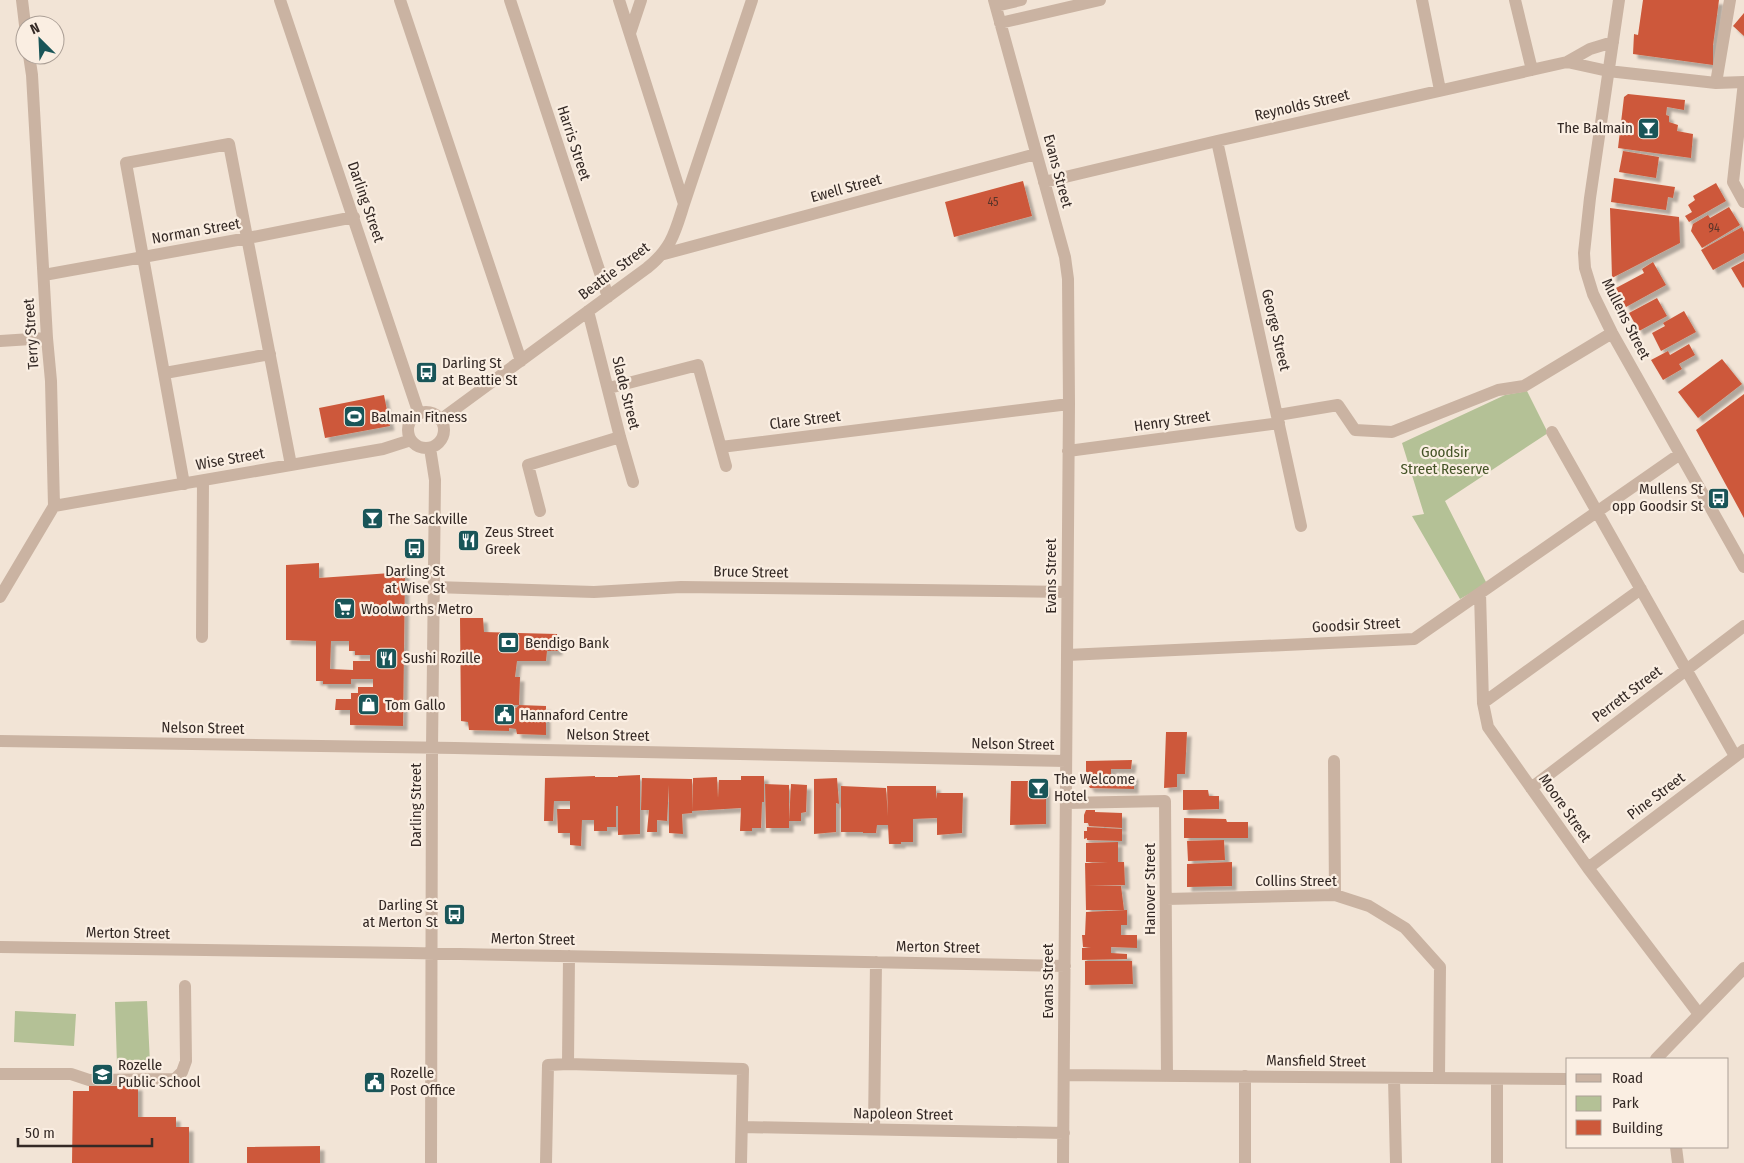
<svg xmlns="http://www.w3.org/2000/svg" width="1744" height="1163" viewBox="0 0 1744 1163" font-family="'Fira Sans Condensed',sans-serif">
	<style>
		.green { fill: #b4c196 }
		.building { fill: #cd593a; fill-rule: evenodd; filter: url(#shadow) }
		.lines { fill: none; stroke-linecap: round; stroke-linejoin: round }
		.minor { stroke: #cab3a2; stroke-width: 12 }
		.labels { text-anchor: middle; stroke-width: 4.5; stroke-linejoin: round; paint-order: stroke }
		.number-label { font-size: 12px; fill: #5a352a }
		.street-label { font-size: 15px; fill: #342925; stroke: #faeee2 }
		.poi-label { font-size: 15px; fill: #342925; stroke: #faeee2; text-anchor: start }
		.park-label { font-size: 15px; fill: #455427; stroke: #faeee2 }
	</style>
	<defs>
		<filter id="shadow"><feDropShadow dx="4.5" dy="4.5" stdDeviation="1" flood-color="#0004"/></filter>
	</defs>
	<rect width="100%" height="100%" fill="#f2e4d6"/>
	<path class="green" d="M1527 391 1548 433 1445 501 1487 584 1460 599 1412 516 1424 514 1402 443 1505 395Z
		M147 1001 150 1063 117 1065 115 1002Z
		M15 1011 76 1014 74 1046 14 1042Z"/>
	<path class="building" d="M1643 0H1719L1713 45V65L1633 54 1634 34 1638 35Z
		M1744 13V36L1733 26Z
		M1628 94 1685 100 1684 110 1667 107 1666 115 1669 116V122L1678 125 1677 131 1693 134 1691 158 1618 148 1624 97Z
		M1623 151 1659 157 1656 178 1619 172Z
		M1614 178 1675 187 1673 198 1668 197 1666 210 1611 202Z
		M1023 181 1032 216 954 237 945 202Z
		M1716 183 1726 201 1689 222 1685 216 1692 212 1688 205 1695 200 1693 196Z
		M1729 207 1740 225 1702 248 1691 231 1693 224 1708 215 1710 218Z
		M1610 208 1679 217 1680 243 1612 278Z
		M1742 227 1744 232V253L1713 270 1701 250Z
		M1744 261V287L1743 288 1731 268Z
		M1653 262 1666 285 1626 307 1616 288 1644 273 1642 269Z
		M1657 298 1667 316 1639 331 1629 313Z
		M1684 311 1696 332 1661 351 1652 333 1665 326 1663 323Z
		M1689 344 1695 355 1679 364 1682 369 1663 380 1651 360 1668 351 1670 355Z
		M1722 359 1742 384 1698 418 1678 392Z
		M1744 394V518L1696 430Z
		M384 395 390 426 325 438 319 408Z
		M319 563V578L405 572 403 726 350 725V710H335L336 699H351V693H358V687H373V679H351V684H323V681H316V641L286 640V565ZM331 641H349V651H355V655H370V661H353V670L330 669Z
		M460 618H483L484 632 557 634 558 651H547L546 661H517L515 677H520L519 705H504L509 706V708H516L519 705 546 706V735L517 734 516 729 509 728V731L469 730 468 722 461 721Z
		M1166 732H1187L1185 774H1177V787L1164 788Z
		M1132 760 1131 769H1111V778H1117V775H1134V789L1090 788 1086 782V761Z
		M640 775V834L618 835V806H616V827H607V831H594V820H582L581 846 570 845V833H558L557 809H570V801H554L553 821H544L545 778 595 776V777H618V776Z
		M741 776H764V802H762L761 828H752V831H740L741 808 692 811 693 778 717 777 718 798 719 780H741Z
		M642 778 692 779V813L682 814 683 834 669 833V785L667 821 657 820V832H647L649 810H641Z
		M837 778 839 804 836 803V832L814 834V779Z
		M1011 781H1042L1046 784V824L1010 825Z
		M765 784 789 785V828H766Z
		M791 784 807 785 806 812 801 813V821H789Z
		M841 786 886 788 888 816 887 786H936V799L937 793H963L962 833 937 835V818L913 819V842H901V844H889L888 825H877L876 833H863V832H841Z
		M1183 790H1208L1209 796H1219V809L1183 810Z
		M1086 810H1095V812L1122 813V828L1089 826 1088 823H1084V815Z
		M1184 818 1226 819 1227 822H1248V838H1184Z
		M1087 827 1122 829V841L1087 840V838L1084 839V831H1087Z
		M1224 840 1225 860 1188 861 1187 841Z
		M1118 842V862H1124L1125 885 1088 886H1121L1124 910H1086L1085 863H1108L1086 862V843Z
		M1232 862V886L1187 887V864Z
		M1127 910V925H1121V935H1137V948L1111 947V953L1127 954V959L1082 960V948H1091L1083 947 1082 935H1085L1086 912Z
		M1085 961H1132L1133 984 1085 985Z
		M89 1086H138V1117H176V1127H189V1163H72L73 1091H89Z
		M320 1146V1163H247V1147Z"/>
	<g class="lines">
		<path class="minor" d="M22 0 25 25
			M280 0 419 414
			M400 0 521 361
			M510 0 608 297
			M619 0 684 204
			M994 0 1065 257 1068 279 1069 404 1063 1163
			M1422 0 1440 90
			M1515 0 1532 70
			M1619 0 1590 198 1584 253 1585 268 1593 294 1612 333 1744 567
			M996 6 1021 0
			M1000 23 1100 0
			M630 33 641 0
			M1567 62 1608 71 1716 83 1744 82
			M1744 82 1733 182 1744 202
			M1716 83 1730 0
			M1217 141 1301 526
			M1044 182 1217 141 1567 62 1590 49 1613 42
			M664 254 1036 154
			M44 275 248 238 354 217
			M588 311 620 437 633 482
			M0 341 47 338
			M165 373 270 354
			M609 388 698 365 726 466
			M408 430a18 18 0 1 1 36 0a18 18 0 1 1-36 0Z
			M1278 415 1338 405 1355 430 1392 432 1498 390 1524 386 1612 333
			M440 420 647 268C672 248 675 232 684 204L752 0
			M1552 432 1735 756
			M721 447 1069 404
			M430 448 435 480 432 748 431 1163
			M1068 451 1279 423
			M184 484 126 163 229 144 291 465
			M54 506 383 449 411 440
			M540 511 528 465 620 437
			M434 587 594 592 681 587 1067 592
			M1480 593 1483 703 1488 727 1588 868 1699 1014
			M0 597 54 506 51 381 47 338 32 75 29 55
			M202 637 203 481
			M1067 655 1414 639 1680 454
			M1483 703 1641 589
			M0 741 455 748 1066 761
			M1334 761 1335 895
			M1531 788 1744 626
			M1066 803 1165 801 1167 1076
			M1588 868 1744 750
			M1166 899 1335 895 1369 906 1405 928 1440 967 1439 1078
			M0 947 410 953 1065 966
			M1656 1059 1744 968
			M568 1064 569 956
			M0 1074H71L89 1080 175 1079 182 1072 186 1061 185 986
			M1064 1075 1568 1079
			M1394 1078 1396 1163
			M1497 1079V1163
			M742 1127 1064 1133
			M874 1129 876 962
			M1676 1147 1678 1163
			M546 1163 548 1065 568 1064 743 1069 741 1163
			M1245 1163V1076"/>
	</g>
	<defs>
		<symbol id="bar-square" viewBox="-11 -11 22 22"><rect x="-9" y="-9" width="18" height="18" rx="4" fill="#195558" stroke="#faeee2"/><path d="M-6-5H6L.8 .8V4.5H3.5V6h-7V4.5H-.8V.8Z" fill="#fff"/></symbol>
		<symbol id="bus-square" viewBox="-11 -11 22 22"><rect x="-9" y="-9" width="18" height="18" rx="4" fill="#195558" stroke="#faeee2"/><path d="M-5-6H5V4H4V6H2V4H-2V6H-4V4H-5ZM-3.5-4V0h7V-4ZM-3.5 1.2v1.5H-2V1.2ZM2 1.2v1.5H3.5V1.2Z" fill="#fff"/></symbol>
		<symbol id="stadium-square" viewBox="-11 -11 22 22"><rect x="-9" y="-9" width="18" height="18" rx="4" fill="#195558" stroke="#faeee2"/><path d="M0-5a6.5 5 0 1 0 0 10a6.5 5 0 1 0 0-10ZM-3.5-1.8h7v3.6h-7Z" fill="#fff"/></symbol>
		<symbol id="restaurant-square" viewBox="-11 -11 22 22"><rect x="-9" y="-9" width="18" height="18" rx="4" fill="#195558" stroke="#faeee2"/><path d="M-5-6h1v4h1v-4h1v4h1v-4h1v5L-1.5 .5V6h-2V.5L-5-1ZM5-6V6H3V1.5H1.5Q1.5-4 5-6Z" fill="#fff"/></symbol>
		<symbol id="supermarket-square" viewBox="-11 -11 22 22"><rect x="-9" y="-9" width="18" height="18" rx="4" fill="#195558" stroke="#faeee2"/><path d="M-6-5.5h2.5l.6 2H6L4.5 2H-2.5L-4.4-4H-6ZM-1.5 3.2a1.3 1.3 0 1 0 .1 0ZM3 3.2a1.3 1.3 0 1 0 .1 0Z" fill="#fff"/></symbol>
		<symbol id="bank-square" viewBox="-11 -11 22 22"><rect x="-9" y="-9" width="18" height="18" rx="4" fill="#195558" stroke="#faeee2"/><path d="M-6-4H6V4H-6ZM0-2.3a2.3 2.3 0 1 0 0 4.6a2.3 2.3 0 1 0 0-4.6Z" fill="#fff"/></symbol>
		<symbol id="shop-square" viewBox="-11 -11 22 22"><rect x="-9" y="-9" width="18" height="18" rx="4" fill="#195558" stroke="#faeee2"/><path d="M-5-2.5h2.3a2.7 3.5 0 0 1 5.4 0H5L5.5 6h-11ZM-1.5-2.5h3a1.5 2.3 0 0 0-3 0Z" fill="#fff"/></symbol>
		<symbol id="civic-square" viewBox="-11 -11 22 22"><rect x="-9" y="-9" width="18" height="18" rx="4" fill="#195558" stroke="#faeee2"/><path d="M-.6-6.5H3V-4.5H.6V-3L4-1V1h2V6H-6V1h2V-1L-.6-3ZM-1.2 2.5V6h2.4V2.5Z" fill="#fff"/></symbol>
		<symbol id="school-square" viewBox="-11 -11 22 22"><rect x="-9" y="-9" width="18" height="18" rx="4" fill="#195558" stroke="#faeee2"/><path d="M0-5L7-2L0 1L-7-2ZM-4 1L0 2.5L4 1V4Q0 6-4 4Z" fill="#fff"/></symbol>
	</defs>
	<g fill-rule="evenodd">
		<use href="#bar-square" x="1636" y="116" width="25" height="25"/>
		<use href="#bus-square" x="414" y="360" width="25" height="25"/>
		<use href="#stadium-square" x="342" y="404" width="25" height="25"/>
		<use href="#bus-square" x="1706" y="486" width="25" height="25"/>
		<use href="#bar-square" x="360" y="506" width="25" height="25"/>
		<use href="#restaurant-square" x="456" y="528" width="25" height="25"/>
		<use href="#bus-square" x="402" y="536" width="25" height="25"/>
		<use href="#supermarket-square" x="332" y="596" width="25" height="25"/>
		<use href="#bank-square" x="496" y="630" width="25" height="25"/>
		<use href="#restaurant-square" x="374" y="646" width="25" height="25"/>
		<use href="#shop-square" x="356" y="692" width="25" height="25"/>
		<use href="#civic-square" x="492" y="702" width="25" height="25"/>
		<use href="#bar-square" x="1026" y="776" width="25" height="25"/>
		<use href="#bus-square" x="442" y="902" width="25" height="25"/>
		<use href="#school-square" x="90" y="1062" width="25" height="25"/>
		<use href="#civic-square" x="362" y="1070" width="25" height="25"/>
	</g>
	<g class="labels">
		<g class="number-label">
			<text x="993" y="206">45</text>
			<text x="1714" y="232">94</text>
		</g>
		<g class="street-label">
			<text transform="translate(1302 105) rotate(-13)" y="5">Reynolds Street</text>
			<text transform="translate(574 143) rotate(72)" y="5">Harris Street</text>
			<text transform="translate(1058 171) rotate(75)" y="5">Evans Street</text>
			<text transform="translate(846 188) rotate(-15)" y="5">Ewell Street</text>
			<text transform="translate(366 202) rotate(71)" y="5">Darling Street</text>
			<text transform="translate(196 231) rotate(-10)" y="5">Norman Street</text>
			<text transform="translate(614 271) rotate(-37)" y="5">Beattie Street</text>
			<text transform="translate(1626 319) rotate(63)" y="5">Mullens Street</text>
			<text transform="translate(1276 330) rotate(77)" y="5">George Street</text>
			<text transform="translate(31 334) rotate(-94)" y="5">Terry Street</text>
			<text transform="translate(626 393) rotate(76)" y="5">Slade Street</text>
			<text transform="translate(805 420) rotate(-7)" y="5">Clare Street</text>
			<text transform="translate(1172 421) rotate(-8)" y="5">Henry Street</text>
			<text transform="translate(230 459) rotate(-10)" y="5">Wise Street</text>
			<text transform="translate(751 572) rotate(1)" y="5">Bruce Street</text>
			<text transform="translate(1051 576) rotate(-90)" y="5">Evans Street</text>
			<text transform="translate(1356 625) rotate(-3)" y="5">Goodsir Street</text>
			<text transform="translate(1627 694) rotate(-37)" y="5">Perrett Street</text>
			<text transform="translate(203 728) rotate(1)" y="5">Nelson Street</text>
			<text transform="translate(608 735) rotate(1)" y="5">Nelson Street</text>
			<text transform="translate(1013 744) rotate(1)" y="5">Nelson Street</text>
			<text transform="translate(1656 796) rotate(-37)" y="5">Pine Street</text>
			<text transform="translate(416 805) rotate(-90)" y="5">Darling Street</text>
			<text transform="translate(1565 808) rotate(55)" y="5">Moore Street</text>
			<text x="1296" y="886">Collins Street</text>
			<text transform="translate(1150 889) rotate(-90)" y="5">Hanover Street</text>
			<text transform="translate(128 933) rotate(1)" y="5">Merton Street</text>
			<text transform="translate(533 939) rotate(1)" y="5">Merton Street</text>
			<text transform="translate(938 947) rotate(1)" y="5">Merton Street</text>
			<text transform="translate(1048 981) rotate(-90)" y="5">Evans Street</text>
			<text transform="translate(1316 1061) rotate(1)" y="5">Mansfield Street</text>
			<text transform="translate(903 1114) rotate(1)" y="5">Napoleon Street</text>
		</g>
		<g class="poi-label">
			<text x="1633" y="133" text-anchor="end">The Balmain</text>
			<text x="442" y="368">Darling St<tspan x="442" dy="17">at Beattie St</tspan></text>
			<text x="371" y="422">Balmain Fitness</text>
			<text x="1703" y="494" text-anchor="end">Mullens St<tspan x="1703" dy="17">opp Goodsir St</tspan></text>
			<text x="388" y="524">The Sackville</text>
			<text x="485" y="537">Zeus Street<tspan x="485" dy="17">Greek</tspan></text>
			<text x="415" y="576" text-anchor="middle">Darling St<tspan x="415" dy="17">at Wise St</tspan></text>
			<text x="361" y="614">Woolworths Metro</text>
			<text x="525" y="648">Bendigo Bank</text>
			<text x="403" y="663">Sushi Rozille</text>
			<text x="385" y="710">Tom Gallo</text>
			<text x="520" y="720">Hannaford Centre</text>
			<text x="1054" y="784">The Welcome<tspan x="1054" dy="17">Hotel</tspan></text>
			<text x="438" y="910" text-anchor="end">Darling St<tspan x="438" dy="17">at Merton St</tspan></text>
			<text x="118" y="1070">Rozelle<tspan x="118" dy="17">Public School</tspan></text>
			<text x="390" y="1078">Rozelle<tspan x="390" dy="17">Post Office</tspan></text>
		</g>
		<g class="park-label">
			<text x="1445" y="457">Goodsir<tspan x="1445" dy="17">Street Reserve</tspan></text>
		</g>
	</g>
	<rect x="1566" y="1058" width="162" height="90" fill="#faeee2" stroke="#ab9f96"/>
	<rect x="1576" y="1074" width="25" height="8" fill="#cab3a2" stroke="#ab9f96"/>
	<text x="1612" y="1083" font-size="15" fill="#342925">Road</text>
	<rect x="1576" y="1096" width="25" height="15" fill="#b4c196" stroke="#ab9f96"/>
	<text x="1612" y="1108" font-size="15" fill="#342925">Park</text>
	<rect x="1576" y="1120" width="25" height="15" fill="#cd593a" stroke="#ab9f96"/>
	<text x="1612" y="1133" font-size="15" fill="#342925">Building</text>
	<g transform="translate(40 40) rotate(336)"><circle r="24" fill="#faeee2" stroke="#ab9f96"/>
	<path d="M0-4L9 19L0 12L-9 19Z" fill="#195558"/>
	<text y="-8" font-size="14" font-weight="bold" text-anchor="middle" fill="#342925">N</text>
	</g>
	<path d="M18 1138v8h134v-8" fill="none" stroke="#342925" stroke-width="2.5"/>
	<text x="25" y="1138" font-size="15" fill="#342925" stroke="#faeee2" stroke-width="4" paint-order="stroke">50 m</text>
</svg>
